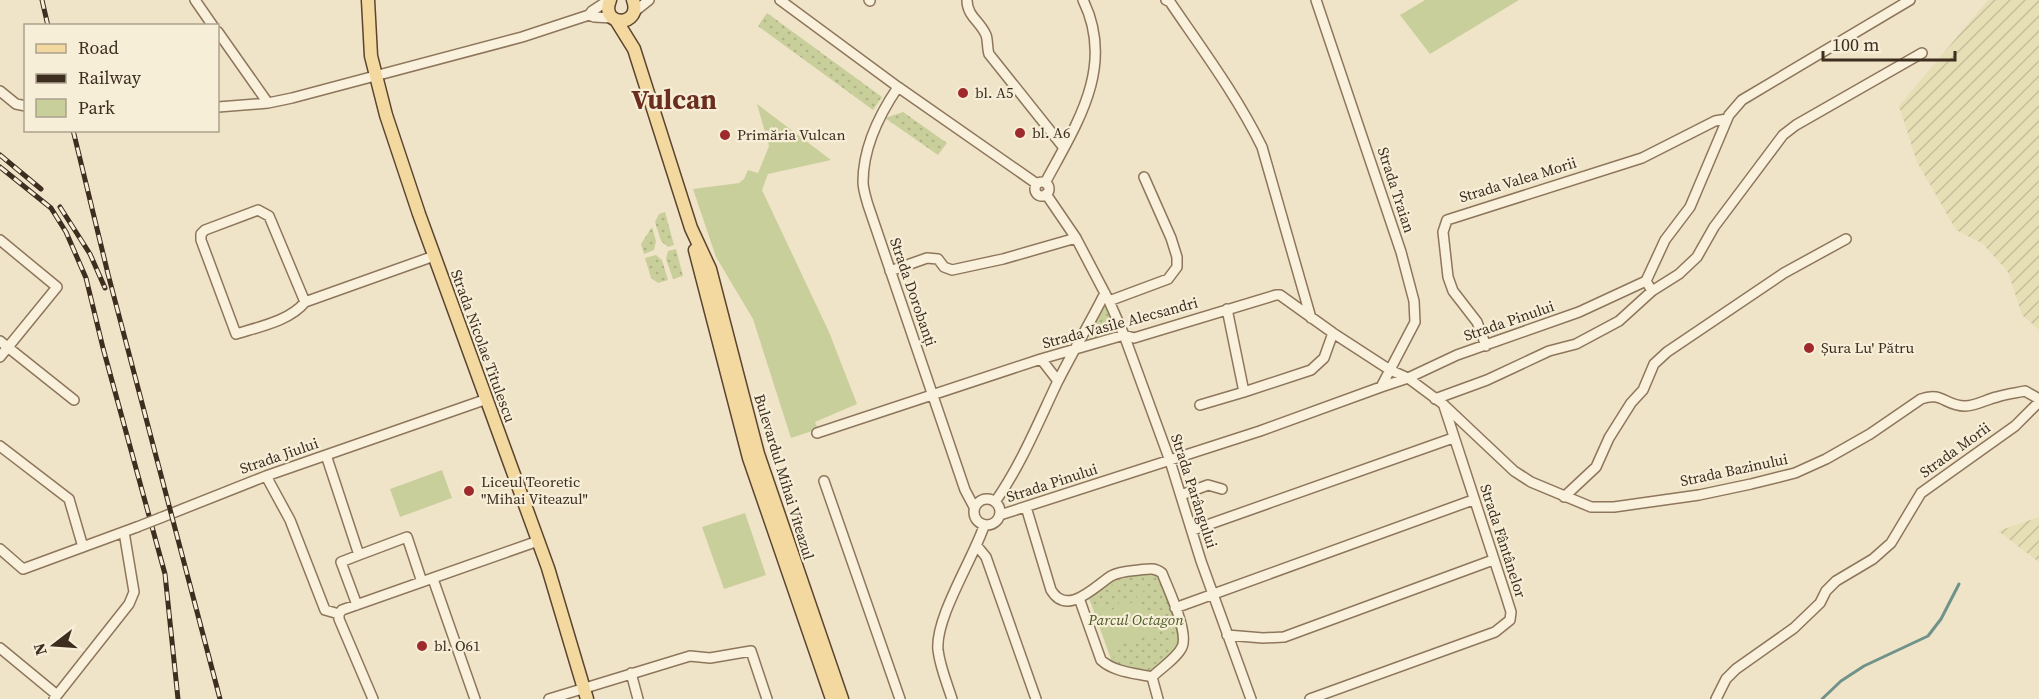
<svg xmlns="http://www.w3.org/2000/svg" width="2039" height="699" viewBox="0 0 2039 699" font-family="'Source Serif 4',serif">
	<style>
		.farmland { fill: url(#farmland-furrows) }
		.green { fill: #c9cf9b }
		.garden { fill: url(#garden-dots) }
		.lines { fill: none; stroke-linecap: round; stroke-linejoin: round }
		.stream { stroke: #6f938a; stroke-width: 3 }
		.minor-casing { stroke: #8d765c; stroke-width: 12 }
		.major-casing { stroke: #5b4430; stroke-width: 15 }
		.minor { stroke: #faf1dc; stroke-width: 9 }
		.major { stroke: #f3d9a0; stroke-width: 12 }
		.rail-casing { stroke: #3d2e20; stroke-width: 5 }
		.rail { stroke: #f7eed8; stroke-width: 3; stroke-dasharray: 9; stroke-linecap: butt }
		.minor-bridge-casing { stroke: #8d765c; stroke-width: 12; stroke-linecap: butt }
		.minor-bridge { stroke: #faf1dc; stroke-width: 9 }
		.poi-dot { fill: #9e2a2b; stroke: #f7eed8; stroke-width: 2 }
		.labels { text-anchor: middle; stroke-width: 4.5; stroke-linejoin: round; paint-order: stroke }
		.poi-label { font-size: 15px; fill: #3d2e20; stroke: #f7eed8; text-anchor: start }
		.street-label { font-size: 15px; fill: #3d2e20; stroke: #f7eed8 }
		.park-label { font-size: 15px; font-style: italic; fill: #4d5a26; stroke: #f7eed8 }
		.town-label { font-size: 27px; font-weight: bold; fill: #6b2e1e; stroke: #f7eed8 }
	</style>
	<defs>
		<pattern id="farmland-furrows" width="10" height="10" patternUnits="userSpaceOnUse" patternTransform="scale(1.5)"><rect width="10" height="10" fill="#e6deb5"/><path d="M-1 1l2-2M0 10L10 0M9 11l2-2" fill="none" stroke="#c6bf9b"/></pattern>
		<pattern id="garden-dots" width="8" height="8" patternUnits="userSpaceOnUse" patternTransform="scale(1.5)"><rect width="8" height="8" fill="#c9cf9b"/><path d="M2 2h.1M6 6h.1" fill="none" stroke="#aeb285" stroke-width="1.8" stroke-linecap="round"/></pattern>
	</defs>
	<rect width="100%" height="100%" fill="#f0e4c8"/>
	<path class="farmland" d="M1988 0H2039V330L2022 315 2008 272 1982 243 1956 230 1917 162 1899 106Z
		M2039 517V562L1998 531Z"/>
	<path class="green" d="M1425 0H1519L1430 54 1400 15Z
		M757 104 831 160 768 174 762 190 829 332 857 404 815 422 818 429 791 438 753 319 716 257 693 189 739 183 744 179 748 170 758 173 769 146Z
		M442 470 452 498 400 517 390 489Z
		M745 513 766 575 724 589 702 527Z
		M1148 571 1159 575 1180 634 1178 650 1113 665 1089 598 1114 579Z"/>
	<path class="garden" d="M767 13 882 97 873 110 758 26Z
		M903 112 947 143 938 155 885 118Z
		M665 212 674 245 668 247 661 241 655 222 659 214Z
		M652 227 656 241 654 250 644 254 641 244Z
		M676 249 683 276 673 279 666 259 668 251Z
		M656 255 662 260 668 280 658 283 651 278 645 258Z
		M1104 307 1108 308 1113 328 1111 331 1091 339 1089 336Z
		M1148 571 1134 603H1122L1114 579 1119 576Z
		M1152 572 1159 575 1171 607 1146 615 1137 605Z
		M1111 581 1119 604 1110 612 1090 602 1089 598Z
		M1172 611 1180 634 1179 646 1146 630 1147 618Z
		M1144 633 1178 650 1153 671 1113 665 1111 662 1121 641H1134Z"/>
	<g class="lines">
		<path class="stream" d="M1822 699 1841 681 1864 666 1928 636 1941 619 1959 584"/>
		<defs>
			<path id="minor" d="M195 0 213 26
				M780 0 898 87 1037 184
				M869 0 870 1
				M967 0C967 16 980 21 986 35 988 40 987 48 989 54L1064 148
				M1166 0 1170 2C1202 49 1237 96 1262 147L1311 318
				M1316 0 1401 252 1414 301 1415 322 1381 387
				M634 12 649 0
				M589 15 594 17 613 18
				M218 32 268 103
				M898 87C879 115 863 147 863 182 863 189 866 198 868 205L965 490 974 507
				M0 91 16 104 26 106
				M218 107 268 103 292 98 522 37 589 15 592 11 609 0
				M1035 189a7 7 0 1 1 14 0a7 7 0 1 1-14 0Z
				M1045 183C1076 125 1116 67 1083 0
				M1046 194 1076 238 1109 301 1124 335 1170 461 1201 561 1251 699
				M0 240 57 287 0 357
				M890 271 927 258 938 259 944 267 952 270 1003 259 1076 238
				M1646 281 1652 291 1679 274 1697 257 1714 227 1783 135 1796 125 1922 53
				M1109 301 1168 279 1177 267V257L1171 238 1144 177
				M305 302 269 216 258 210 205 230 201 234V240L236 334C258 327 290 321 305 302L434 256
				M1227 309 1244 392 1311 370 1324 358 1333 333
				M0 341 74 400
				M1486 346 1477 322 1453 291 1448 277 1443 232 1447 220 1642 158 1715 121 1727 119
				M1041 359 1058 381
				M1435 399 1487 380 1549 351 1576 344 1619 321 1652 291
				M1200 405 1244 392
				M817 433 1041 359 1124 335 1134 338 1276 295H1280L1333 333 1390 370 1408 378 1443 404 1514 471 1531 482 1591 507H1614L1699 495 1751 484 1795 473 1826 459 1870 434 1921 399C1942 391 1945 406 1965 406 1976 406 1987 399 1997 397 2006 394 2016 393 2025 391L2039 399
				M0 446 69 499 83 547
				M326 455 359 555 341 562 357 605
				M266 476 290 520 325 610 339 614
				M824 481 900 699
				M1181 495 1208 485 1222 489
				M1564 497 1596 467 1609 438 1631 403 1643 390 1654 364 1667 352 1784 273 1846 239
				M974 512a13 13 0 1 1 26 0a13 13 0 1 1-26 0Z
				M995 502C1021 465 1038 423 1057 383 1072 353 1090 323 1105 293
				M1026 507 1051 590C1067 617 1094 587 1111 576 1120 571 1129 571 1139 570 1148 569 1154 567 1162 573 1168 589 1189 632 1182 647 1177 658 1161 668 1152 677
				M1000 515 1260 431 1381 387 1408 378 1457 355 1579 312 1646 281 1665 240 1690 207 1729 115 1742 100 1910 0
				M160 518 266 476 487 399
				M1193 530 1453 438
				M977 546 986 557 1036 699
				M0 549 23 569 137 527
				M359 555 407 537 422 582
				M433 579 475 699
				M1079 598 1101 660C1114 672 1134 673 1152 677
				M1175 608 1473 500
				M339 614 342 610 538 541
				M339 614V619L373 699
				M1227 635 1263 638 1284 637 1493 560
				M0 648 57 695
				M631 673 638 699
				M1152 677 1158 699
				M54 699 129 604 134 592 124 532
				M549 699 690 656 710 658 751 651 767 699
				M952 699C947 683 940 667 938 650 935 618 973 559 984 526
				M1310 699 1495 632 1510 620 1511 612 1506 596 1444 406
				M1716 699 1726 679 1736 669 1794 628 1820 603 1826 591 1836 581 1873 559 1891 543 1921 493 2015 426 2039 402"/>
			<path id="major" d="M368 0 371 56 386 115 419 214 548 568 587 699
				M610 0C599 28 643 27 633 0
				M616 20 634 49 691 228 710 269 758 454 842 699
				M695 250 749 458 832 699"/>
		</defs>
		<use href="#minor" class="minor-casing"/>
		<use href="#major" class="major-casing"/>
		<use href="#minor" class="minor"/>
		<use href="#major" class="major"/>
		<defs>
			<path id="rail" d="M42 0 48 26
				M73 130 108 274 220 699
				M0 155 41 189
				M0 167 51 208 66 232 86 278 103 348 165 574 178 699
				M60 207 90 254 105 288"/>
		</defs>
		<use href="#rail" class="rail-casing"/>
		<use href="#rail" class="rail"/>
		<defs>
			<path id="minor-bridge" d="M137 527 160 518"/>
		</defs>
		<use href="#minor-bridge" class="minor-bridge-casing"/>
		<use href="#minor-bridge" class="minor-bridge"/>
	</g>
	<g class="poi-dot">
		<circle cx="963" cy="93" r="6"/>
		<circle cx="1020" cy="133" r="6"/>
		<circle cx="725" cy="135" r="6"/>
		<circle cx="1809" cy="348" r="6"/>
		<circle cx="469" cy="491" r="6"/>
		<circle cx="422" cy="646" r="6"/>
	</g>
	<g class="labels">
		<g class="poi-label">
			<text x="975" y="98">bl. A5</text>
			<text x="1032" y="138">bl. A6</text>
			<text x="737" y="140">Primăria Vulcan</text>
			<text x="1821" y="353">Șura Lu' Pătru</text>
			<text x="481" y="487">Liceul Teoretic<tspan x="481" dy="17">"Mihai Viteazul"</tspan></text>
			<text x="434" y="651">bl. O61</text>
		</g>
		<g class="street-label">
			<text transform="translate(1518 180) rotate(-17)" y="5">Strada Valea Morii</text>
			<text transform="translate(1396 190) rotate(72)" y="5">Strada Traian</text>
			<text transform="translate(913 292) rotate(71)" y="5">Strada Dorobanți</text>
			<text transform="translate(1509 321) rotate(-19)" y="5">Strada Pinului</text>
			<text transform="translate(1120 323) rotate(-15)" y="5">Strada Vasile Alecsandri</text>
			<text transform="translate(483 346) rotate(70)" y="5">Strada Nicolae Titulescu</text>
			<text transform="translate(1955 450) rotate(-36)" y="5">Strada Morii</text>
			<text transform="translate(279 456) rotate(-19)" y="5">Strada Jiului</text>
			<text transform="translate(1734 470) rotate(-12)" y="5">Strada Bazinului</text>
			<text transform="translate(784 477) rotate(73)" y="5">Bulevardul Mihai Viteazul</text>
			<text transform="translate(1052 483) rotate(-18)" y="5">Strada Pinului</text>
			<text transform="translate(1194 491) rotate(72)" y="5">Strada Parângului</text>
			<text transform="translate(1503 541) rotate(72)" y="5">Strada Fântânelor</text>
		</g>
		<g class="park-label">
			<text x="1136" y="625">Parcul Octagon</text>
		</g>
		<g class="town-label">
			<text x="674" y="109">Vulcan</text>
		</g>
	</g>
	<rect x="24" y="24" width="195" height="108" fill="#f7eed8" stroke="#ada18e" stroke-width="1.5"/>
	<rect x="36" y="44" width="30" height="9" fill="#f3d9a0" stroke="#ada18e" stroke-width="1.5"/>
	<text x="78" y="54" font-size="18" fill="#3d2e20">Road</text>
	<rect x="36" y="74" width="30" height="9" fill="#3d2e20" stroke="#ada18e" stroke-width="1.5"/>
	<text x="78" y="84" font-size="18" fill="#3d2e20">Railway</text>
	<rect x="36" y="99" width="30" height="18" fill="#c9cf9b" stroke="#ada18e" stroke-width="1.5"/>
	<text x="78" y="114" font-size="18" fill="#3d2e20">Park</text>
	<g transform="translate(54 645) rotate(253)" stroke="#f7eed8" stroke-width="4.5" paint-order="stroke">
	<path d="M0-4.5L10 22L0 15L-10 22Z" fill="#3d2e20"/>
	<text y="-9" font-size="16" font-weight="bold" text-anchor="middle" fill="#3d2e20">N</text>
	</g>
	<path d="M1823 51v9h132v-9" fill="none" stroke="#3d2e20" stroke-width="3"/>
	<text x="1832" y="51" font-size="18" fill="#3d2e20" stroke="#f7eed8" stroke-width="4.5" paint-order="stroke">100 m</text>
</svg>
